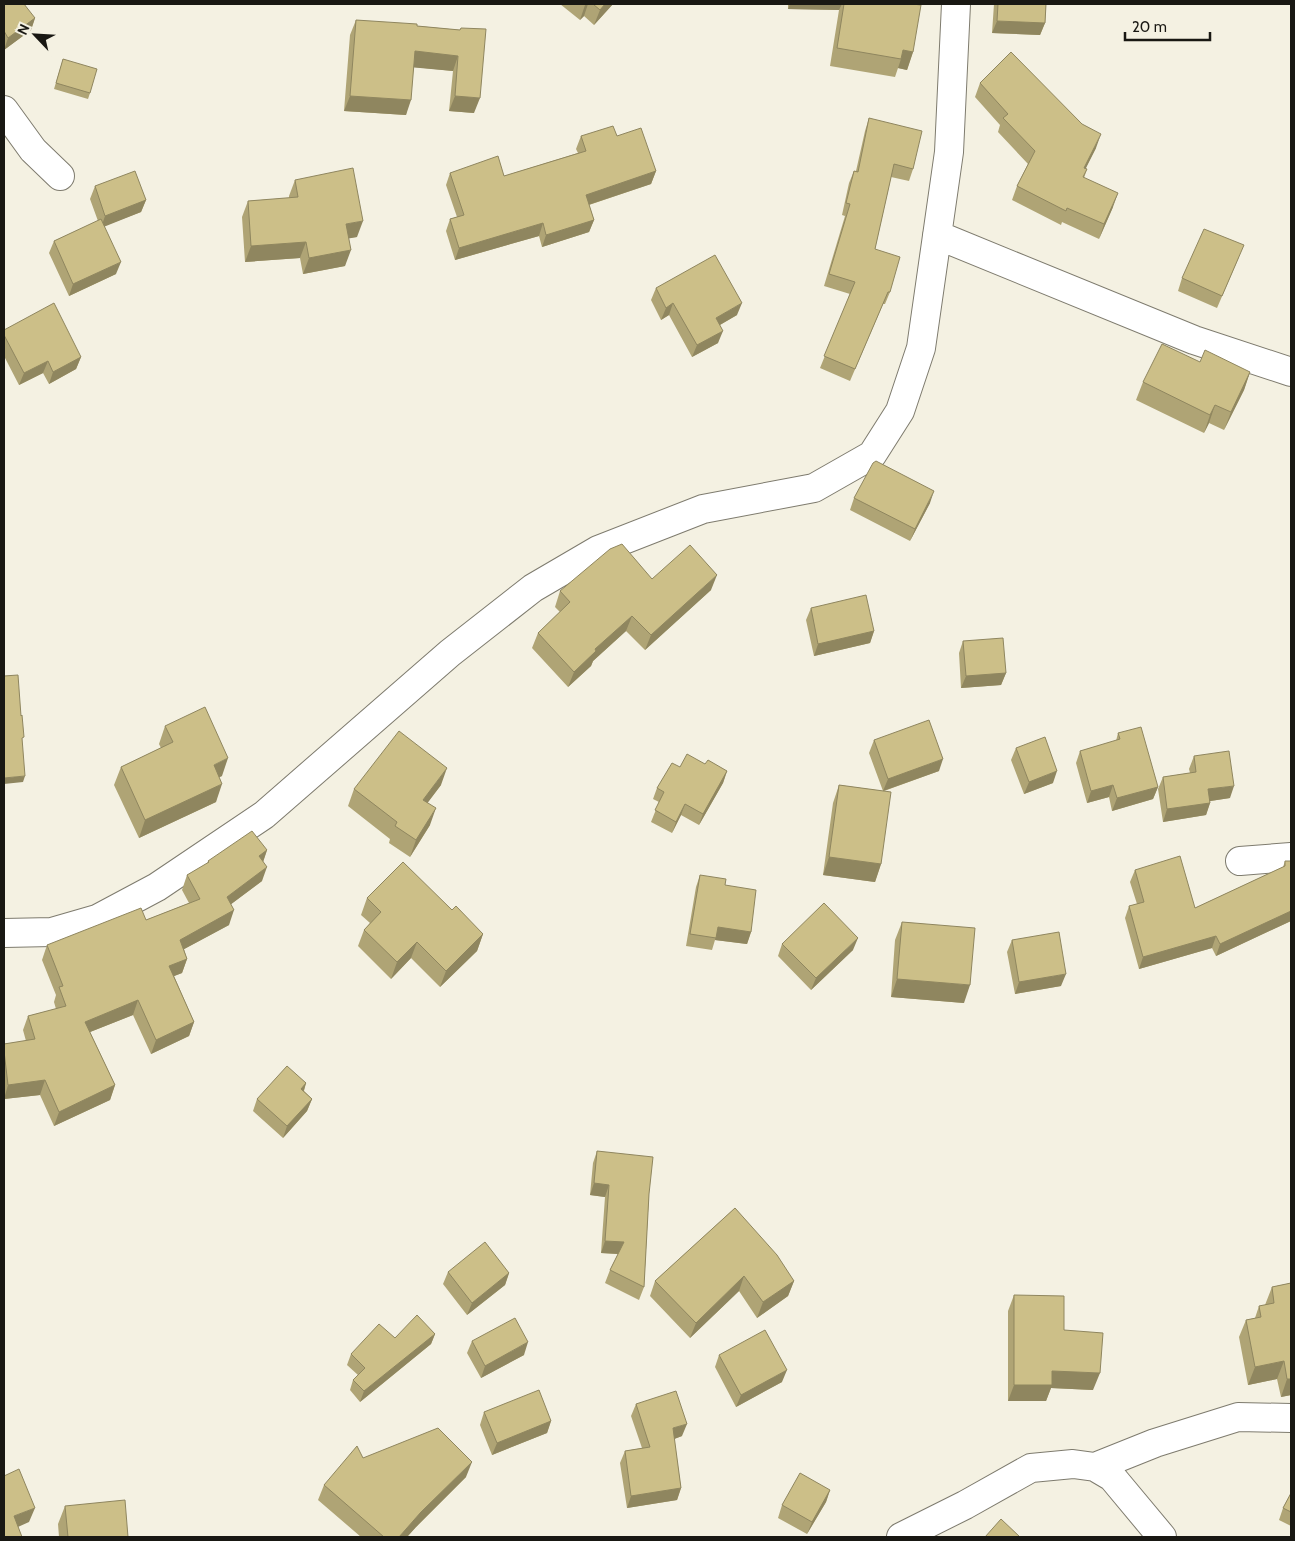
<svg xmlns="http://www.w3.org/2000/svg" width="1295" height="1541" viewBox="0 0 1295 1541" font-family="Cabin,sans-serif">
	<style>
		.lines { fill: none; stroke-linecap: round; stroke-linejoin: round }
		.street-casing { stroke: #7e7b6e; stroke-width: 30 }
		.street { stroke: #fff; stroke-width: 28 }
		.wall { fill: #afa475 }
		.shaded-wall { fill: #8f865f }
		.building { fill: #ccbf88; stroke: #8f865f }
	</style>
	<rect width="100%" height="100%" fill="#f4f1e2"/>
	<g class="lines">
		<defs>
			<path id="street" d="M4 110 33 150 60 176
				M937 235 1194 340 1291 372
				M1240 861 1291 857
				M4 933 52 932 97 919 157 887 264 815 450 653 533 588 598 550 703 509 814 488 872 455 900 411 921 348 949 152 956 4
				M1095 1467 1155 1443 1238 1417 1291 1418
				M901 1537 965 1505 1031 1468 1073 1464 1095 1467 1112 1477 1162 1537"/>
		</defs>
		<use href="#street" class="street-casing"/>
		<use href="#street" class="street"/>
	</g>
	<path class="wall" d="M4 4 35 18 31 30 4 50Z
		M560 4H613L594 25 584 16 580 20Z
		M788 4H912L913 52 907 70 898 68 895 77 830 66 839 10 788 9Z
		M994 4H1046L1045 23 1040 35 992 33Z
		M356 20 460 30 461 28 474 113 449 111 453 71 414 67 406 115 344 111 350 35Z
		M63 59 90 93 88 99 54 89Z
		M980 83 1096 148 1085 169H1087L1084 178 1113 207 1099 239 1062 222 1061 225 1012 200 1017 186 1028 164 998 132 1000 125 975 97Z
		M869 118 913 169 909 181 891 177 875 249 890 292 885 304H883L850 381 820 368 850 294 824 286 845 216 842 215 849 183 854 171H856L865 131Z
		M581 136H617L656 171 651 184 589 205 594 220 589 232 542 247 539 236 455 260 446 231 450 219 457 217 446 185 450 173 504 176 578 153 576 149Z
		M295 180 357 237 348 238 345 266 303 274 300 258 245 262 242 217 248 201 289 198V196Z
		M95 186 146 200 141 212 104 226 116 274 69 296 49 253 54 241 98 221 90 199Z
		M1239 257 1217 308 1178 291 1182 278Z
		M656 288 737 315 720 325 718 343 692 357 669 315 661 320 651 300Z
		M4 330 81 357 76 369 49 384 43 373 19 385 4 356Z
		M1200 362 1250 372 1244 390 1224 430 1209 423 1204 433 1136 400 1143 382Z
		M854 498 930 503 910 541 850 510Z
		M652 579 711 590 645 650 626 631 593 661 591 666 568 687 532 648 538 633 560 612 555 607 560 591Z
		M811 608 874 631 870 643 814 656 806 620Z
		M963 641 1006 673 1001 685 961 688 959 653Z
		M165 726 222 776 219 777 216 802 139 838 114 785 121 767 161 748 159 744Z
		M1118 733 1158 787 1153 799 1112 811 1109 797 1087 803 1076 763 1080 751 1116 741Z
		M874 740 939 771 884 791 881 864 875 882 823 875 833 803 839 785 883 791 869 753Z
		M1016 748 1053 783 1024 794 1011 760Z
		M1194 756 1230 798 1210 801V803L1206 815 1163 822 1158 789 1163 777 1190 773 1189 769Z
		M705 764 727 771 723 783 699 825 681 815 672 833 651 822 659 802 653 799 657 788 680 767Z
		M441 785 427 803 430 825 410 857 389 843 390 839 348 806 354 789Z
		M267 850 263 862 262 881 231 904 229 925 184 949 187 959 182 973 174 976 194 1022 189 1036 151 1054 133 1015 90 1032 115 1085 110 1100 54 1126 40 1095 4 1099V1044L26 1041 23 1030 28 1016 56 1009 54 1002 56 995 42 960 47 945 146 920 189 903 182 890 187 875 207 864 208 861Z
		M1285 861H1291V921L1216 956 1212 948 1139 969 1125 918 1129 906 1137 904 1130 882 1135 870 1195 908 1283 867Z
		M700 875 725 885 751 932 747 944 715 940 712 950 686 946 696 887Z
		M367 898 452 910 483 934 477 951 440 987 411 958 391 979 358 946 364 930 370 923 361 915Z
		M902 922 964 1003 891 997 895 940Z
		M1012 940 1061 986 1015 994 1007 952Z
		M782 944 853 950 811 990 778 956Z
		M306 1083 304 1091 312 1099 307 1111 283 1138 253 1111 257 1099Z
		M597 1151 649 1194 644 1287 639 1300 605 1283 610 1270 618 1254 601 1253 605 1197 590 1195 593 1163Z
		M735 1208 794 1281 788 1296 757 1318 739 1291 690 1338 650 1296 655 1281Z
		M448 1272 509 1273 505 1285 467 1315 443 1284Z
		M1291 1283V1395L1281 1397 1277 1379 1248 1385 1239 1337 1246 1320 1255 1318 1259 1306 1265 1305 1272 1287Z
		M1014 1295 1064 1330 1093 1390 1051 1388 1046 1401H1008V1311Z
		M435 1334 431 1344 360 1402 350 1390 353 1380 358 1375 347 1365 351 1354 395 1338Z
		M472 1341 524 1355 481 1378 467 1353Z
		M719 1355 782 1382 736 1407 715 1367Z
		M636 1404 682 1436 674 1439 681 1488 677 1500 627 1508 620 1463 625 1451 642 1448 631 1416Z
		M484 1412 551 1421 547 1433 492 1455 480 1425Z
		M363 1458 466 1477 416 1527 407 1537H361L318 1500 324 1485Z
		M830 1490 826 1502 807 1534 778 1518 782 1505Z
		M1291 1493V1526L1279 1520 1283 1508Z
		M65 1506 128 1537H59L58 1524Z"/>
	<path class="shaded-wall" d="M586 4H588L584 16 580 20 585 5Z
		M605 4H613L594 25 600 10Z
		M790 4H842L839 10 788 9Z
		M35 18 31 30 4 50 8 38Z
		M997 21 1045 23 1040 35 992 33Z
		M903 50 913 52 907 70 898 68 901 59Z
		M415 51 458 56 453 71 409 67Z
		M350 96 411 100 406 115 344 111Z
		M455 96 480 98 474 113 449 111Z
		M1101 134 1096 148 1079 182 1084 168Z
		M656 171 651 184 582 207 586 195Z
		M1118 193 1113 207 1099 239 1104 224Z
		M146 200 141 212 101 228 105 216Z
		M594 220 589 232 542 247 546 235Z
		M363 221 357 237 340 240 346 224Z
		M543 223 539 236 455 260 459 248Z
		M306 242 300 258 245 262 251 246Z
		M351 250 345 266 303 274 309 258Z
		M121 262 116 274 69 296 73 284Z
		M673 303 669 315 661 320 666 308Z
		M742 303 737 315 711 330 716 318Z
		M723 331 718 343 692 357 697 345Z
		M81 357 76 369 49 384 53 372Z
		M48 361 43 373 19 385 24 373Z
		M1250 372 1244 390 1224 430 1231 412Z
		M1215 405 1209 423 1204 433 1210 415Z
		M934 491 930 503 910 541 915 529Z
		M717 575 711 590 645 650 651 635Z
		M632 616 626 631 593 661 591 666 568 687 574 672 595 649Z
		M874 631 870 643 814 656 818 644Z
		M1006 673 1001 685 961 688 966 676Z
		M228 758 222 776 207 783 214 765Z
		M943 759 939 771 883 791 888 779Z
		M447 768 441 785 417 817 423 800Z
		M727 771 723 783 699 825 703 814Z
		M1057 771 1053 783 1024 794 1029 782Z
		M25 776 23 782 4 784V778Z
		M222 784 216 802 139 838 145 820Z
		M1113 785 1109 797 1087 803 1091 791Z
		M1234 786 1230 798 1204 802 1208 789Z
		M1158 787 1153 799 1112 811 1117 798Z
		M1210 803 1206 815 1163 822 1167 809Z
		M685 804 681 815 672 833 676 822Z
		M436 808 430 825 410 857 416 840Z
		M267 850 262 865 259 856Z
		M829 857 881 864 875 882 823 875Z
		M267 867 262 881 222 911 227 897Z
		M234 910 229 925 175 954 180 940Z
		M1291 911V921L1216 956 1220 944Z
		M718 927 751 932 747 944 715 940Z
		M483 934 477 951 440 987 446 971Z
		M1216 936 1212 948 1139 969 1143 957Z
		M858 938 853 950 811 990 816 978Z
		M417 942 411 958 391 979 397 962Z
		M187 959 182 973 164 980 169 966Z
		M1066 974 1061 986 1015 994 1019 982Z
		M897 979 970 985 964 1003 891 997Z
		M138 1000 133 1015 80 1036 85 1022Z
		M194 1022 189 1036 151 1054 156 1040Z
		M45 1080 40 1095 4 1099 8 1085Z
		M306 1083 302 1096 301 1089Z
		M115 1085 110 1100 54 1126 59 1112Z
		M312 1099 307 1111 283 1138 287 1126Z
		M594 1183 609 1185 605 1197 590 1195Z
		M605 1241 624 1242 619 1254 601 1253Z
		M509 1273 505 1285 467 1315 472 1303Z
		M744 1276 739 1291 690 1338 696 1323Z
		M794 1281 788 1296 757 1318 763 1302Z
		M435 1334 431 1344 360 1402 364 1391Z
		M528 1342 524 1355 481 1378 485 1366Z
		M1284 1361 1277 1379 1248 1385 1255 1367Z
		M787 1370 782 1382 736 1407 741 1395Z
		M1052 1371 1100 1373 1093 1390 1051 1388 1046 1401H1008L1014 1385Z
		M1287 1379H1291V1395L1281 1397Z
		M551 1421 547 1433 492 1455 497 1443Z
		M687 1424 682 1436 669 1441 673 1428Z
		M472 1462 466 1477 416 1527 407 1537H399L421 1512Z
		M681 1488 677 1500 627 1508 631 1496Z
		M830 1490 826 1502 807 1534 812 1522Z
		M35 1508 29 1522 9 1531 14 1516Z"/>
	<path class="building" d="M4 4H24L35 18 8 38 4 31Z
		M593 4H605L600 10Z
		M844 4H912L921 5 913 52 903 50 901 59 837 48Z
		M998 4H1046L1045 23 997 21Z
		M356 20 417 24V26L460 30 461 28 486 29 480 98 455 96 458 56 415 51 411 100 350 96Z
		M1011 52 1082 124 1101 134 1084 168 1087 169 1083 177 1118 193 1104 224 1067 208 1066 211 1017 186 1035 151 1003 118 1008 114 980 83Z
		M63 59 97 69 90 93 56 83Z
		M869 118 922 131 913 169 894 164 875 249 900 257 890 292H888L855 369 824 356 855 282 829 274 850 204 846 203 854 171 858 172Z
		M613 126 617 136 641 128 656 171 586 195 594 220 546 235 543 223 459 248 450 219 464 215 450 173 498 156 504 176 586 151 581 136Z
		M353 168 363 221 346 224 351 250 309 258 306 242 251 246 248 201 298 197 295 180Z
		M135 171 146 200 105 216 95 186Z
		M101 219 121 262 73 284 54 241Z
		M1204 229 1244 245 1222 296 1182 278Z
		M715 255 742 303 716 318 723 331 697 345 673 303 666 308 656 288Z
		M54 303 81 357 53 372 48 361 24 373 4 335V330Z
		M1162 344 1200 362 1205 350 1250 372 1231 412 1215 405 1210 415 1143 382Z
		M876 461 934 491 915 529 854 498 873 463Z
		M622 544 652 579 690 545 717 575 651 635 632 616 595 649 596 651 574 672 538 633 570 602 560 591 610 549Z
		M866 595 874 631 818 644 811 608Z
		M1003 638 1006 673 966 676 963 641Z
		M18 675 21 716 22 715 24 737 22 738 25 776 4 778V676Z
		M205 707 228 758 214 765 222 784 145 820 121 767 173 742 165 726Z
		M929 720 943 759 888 779 874 740Z
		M1141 727 1158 787 1117 798 1113 785 1091 791 1080 751 1120 739 1118 733Z
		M399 731 447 768 423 800 436 808 416 840 395 826 397 822 354 789Z
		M1045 737 1057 771 1029 782 1016 748Z
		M1229 751 1234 786 1208 789 1210 803 1167 809 1163 777 1196 772 1194 756Z
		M687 754 705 764 708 760 727 771 703 814 685 804 676 822 655 810 664 792 657 788 672 763 680 767Z
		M839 785 891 792 881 864 829 857Z
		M252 831 267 850 259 856 267 867 227 897 234 910 180 940 187 959 169 966 194 1022 156 1040 138 1000 85 1022 115 1085 59 1112 45 1080 8 1085 4 1051V1044L35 1039 28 1016 66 1006 59 987 63 986 47 945 141 908 146 920 200 899 187 875 209 862 208 861Z
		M1180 856 1195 908 1285 866V861H1291V911L1220 944 1216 936 1143 957 1129 906 1144 902 1135 870Z
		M403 862 452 910 456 906 483 934 446 971 417 942 397 962 364 930 381 912 367 898Z
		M700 875 726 879 725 885 756 890 751 932 718 927 716 938 690 934Z
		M824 903 858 938 816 978 782 944Z
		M902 922 975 928 970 985 897 979Z
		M1059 932 1066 974 1019 982 1012 940Z
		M287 1066 306 1083 301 1089 312 1099 287 1126 257 1099Z
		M597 1151 653 1157 649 1194 644 1287 610 1270 624 1242 605 1241 609 1185 594 1183Z
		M735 1208 777 1255 794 1281 763 1302 744 1276 696 1323 655 1281Z
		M485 1242 509 1273 472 1303 448 1272Z
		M1291 1283V1379H1287L1284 1361 1255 1367 1246 1320 1261 1317 1259 1306 1274 1303 1272 1287Z
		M1014 1295 1064 1296V1330L1103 1333 1100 1373 1052 1371V1385H1014Z
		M417 1315 435 1334 364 1391 353 1380 365 1368 351 1354 379 1324 395 1338Z
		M515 1318 528 1342 485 1366 472 1341Z
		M765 1330 787 1370 741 1395 719 1355Z
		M539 1390 551 1421 497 1443 484 1412Z
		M676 1391 687 1424 673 1428 681 1488 631 1496 625 1451 650 1447 636 1404Z
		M438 1428 472 1462 421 1512 399 1537H384L324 1485 357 1446 363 1458Z
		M19 1469 35 1508 14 1516 22 1537H4V1476Z
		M800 1473 830 1490 812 1522 782 1505Z
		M1291 1493V1512L1283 1508Z
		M125 1500 128 1537H68L65 1506Z
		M1001 1519 1020 1537H985Z"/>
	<rect width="1295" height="1541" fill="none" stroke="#191813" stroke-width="10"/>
	<g transform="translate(35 35) rotate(295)" stroke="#f4f1e2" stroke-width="4" paint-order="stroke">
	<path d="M0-4L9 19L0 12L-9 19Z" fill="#191813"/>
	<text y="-8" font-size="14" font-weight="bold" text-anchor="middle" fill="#191813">N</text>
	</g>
	<path d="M1125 32v8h85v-8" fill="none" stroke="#191813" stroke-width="2.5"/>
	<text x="1132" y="32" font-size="15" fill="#191813" stroke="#f4f1e2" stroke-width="4" paint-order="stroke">20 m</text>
</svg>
